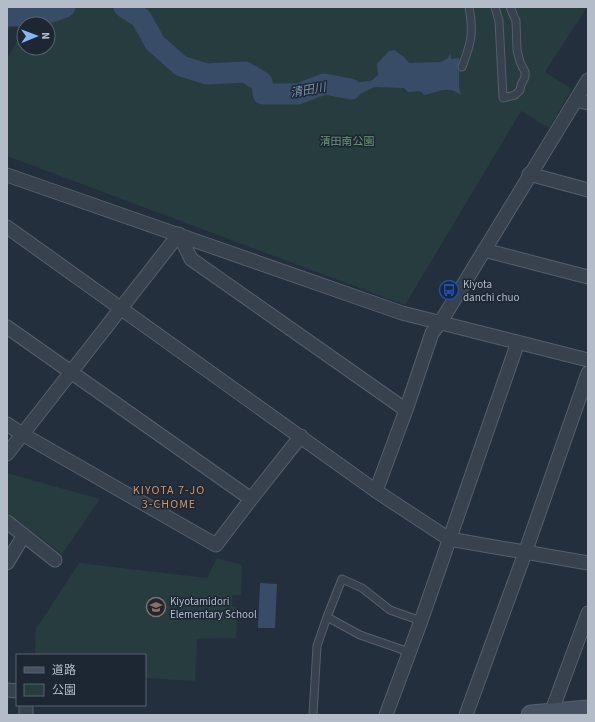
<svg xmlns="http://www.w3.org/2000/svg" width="595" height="722" viewBox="0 0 595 722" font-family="'Source Sans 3','Noto Sans JP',sans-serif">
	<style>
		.green { fill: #263c3f }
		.water { fill: #394c67 }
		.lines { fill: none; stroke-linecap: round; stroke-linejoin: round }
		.river { stroke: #394c67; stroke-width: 21 }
		.lane-casing { stroke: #565f6c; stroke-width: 9 }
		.street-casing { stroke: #565f6c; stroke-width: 15 }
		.secondary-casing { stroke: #565f6c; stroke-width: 21 }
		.lane { stroke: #38414e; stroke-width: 7 }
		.street { stroke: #38414e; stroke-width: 13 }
		.secondary { stroke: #465061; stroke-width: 19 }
		.labels { text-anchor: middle; stroke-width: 3; stroke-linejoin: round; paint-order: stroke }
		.park-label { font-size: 11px; fill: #6b9a76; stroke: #1d2633 }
		.poi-label { font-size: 11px; fill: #b4bcc9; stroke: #1d2633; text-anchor: start }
		.water-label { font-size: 12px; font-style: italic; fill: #7c92b1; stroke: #1d2633 }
		.neighbourhood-label { font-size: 12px; letter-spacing: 1px; fill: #d59563; stroke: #1d2633 }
	</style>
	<rect width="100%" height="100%" fill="#242f3e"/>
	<path class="green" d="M7 7H22L7 33Z
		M36 7H587L545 72 572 89 549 128 521 111 405 305 7 156V59L24 28V48H48V24H26Z
		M7 473 100 499 62 554 7 513Z
		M217 558 242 565 241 595H232V606L237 607 236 638 197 639 195 681 145 678V655H35L36 629 79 563 207 578Z"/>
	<path class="water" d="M394 50 403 56 409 63 441 62 448 58 450 53 451 59 459 58V88L461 95C446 85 440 92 424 95L421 91 408 92 404 88 374 87 358 95 349 92H335L324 84 330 82 340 84 371 81 378 75 377 64 389 51Z
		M260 583 277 584 275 628H258Z"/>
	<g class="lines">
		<path class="river" d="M124 7 141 18 155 43 181 66 207 74 245 72 262 82 263 94H298L324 84 351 89
			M7 16C30 16 43 16 65 7"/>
		<defs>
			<path id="lane" d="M495 7 499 21 503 98 515 95 520 90 521 85 525 77V72L520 62 517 50 516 21 510 7
				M462 67C471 44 474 32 469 7
				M327 617 360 635 409 652
				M313 715 317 646 327 617 342 579 362 588 390 610 421 621"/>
			<path id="street" d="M576 100 588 103
				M529 174 588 190
				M7 175 402 313 588 360
				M7 227 376 491 449 539 588 563
				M484 250 588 277
				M7 327 251 499
				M7 424 22 434 216 545 251 499 301 436
				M7 454 179 234 191 259 406 410
				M376 491 406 410 432 333 440 323 588 80
				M7 522 55 560
				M7 563 24 535
				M7 690 17 691
				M26 705V715
				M551 713 588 613
				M386 715 421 621 518 342
				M466 715 525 553 588 373"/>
			<path id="secondary" d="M531 715 588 710"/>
		</defs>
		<use href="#lane" class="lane-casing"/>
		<use href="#street" class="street-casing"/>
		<use href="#secondary" class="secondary-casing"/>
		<use href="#lane" class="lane"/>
		<use href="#street" class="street"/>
		<use href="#secondary" class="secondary"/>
	</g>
	<defs>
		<symbol id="bus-ring" viewBox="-11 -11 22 22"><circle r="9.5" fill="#1d2633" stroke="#1a4fb4" stroke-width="1.5"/><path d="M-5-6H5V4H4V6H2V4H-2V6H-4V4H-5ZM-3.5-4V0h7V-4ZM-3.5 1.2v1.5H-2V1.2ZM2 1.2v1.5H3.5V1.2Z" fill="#1a4fb4"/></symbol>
		<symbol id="school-ring" viewBox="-11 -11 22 22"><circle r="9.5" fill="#1d2633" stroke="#8d6e63" stroke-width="1.5"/><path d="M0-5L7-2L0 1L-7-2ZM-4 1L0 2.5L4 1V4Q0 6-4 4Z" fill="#8d6e63"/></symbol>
	</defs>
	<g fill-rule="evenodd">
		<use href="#bus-ring" x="438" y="279" width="22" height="22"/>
		<use href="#school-ring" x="145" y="596" width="22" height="22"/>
	</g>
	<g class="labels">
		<g class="park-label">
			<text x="347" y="145">清田南公園</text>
		</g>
		<g class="poi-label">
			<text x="463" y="288">Kiyota<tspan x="463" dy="13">danchi chuo</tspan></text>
			<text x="170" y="605">Kiyotamidori<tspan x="170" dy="13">Elementary School</tspan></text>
		</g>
		<g class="water-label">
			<text transform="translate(308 90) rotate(-10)" y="4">清田川</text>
		</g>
		<g class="neighbourhood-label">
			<text x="169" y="494">KIYOTA 7-JO<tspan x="169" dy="14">3-CHOME</tspan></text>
		</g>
	</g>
	<rect width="595" height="722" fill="none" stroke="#b4bcc9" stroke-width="16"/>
	<rect x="16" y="654" width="130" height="52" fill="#1d2633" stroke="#59626f"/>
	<rect x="24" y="667" width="20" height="6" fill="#465061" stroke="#59626f"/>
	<text x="52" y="674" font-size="12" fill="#b4bcc9">道路</text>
	<rect x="24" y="684" width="20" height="12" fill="#263c3f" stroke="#59626f"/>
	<text x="52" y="694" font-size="12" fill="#b4bcc9">公園</text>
	<g transform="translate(36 36) rotate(89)"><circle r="19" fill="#1d2633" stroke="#59626f"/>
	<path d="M0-3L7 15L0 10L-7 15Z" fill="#8ab4f8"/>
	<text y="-6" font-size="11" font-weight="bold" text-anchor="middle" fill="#b4bcc9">N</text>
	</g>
</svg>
